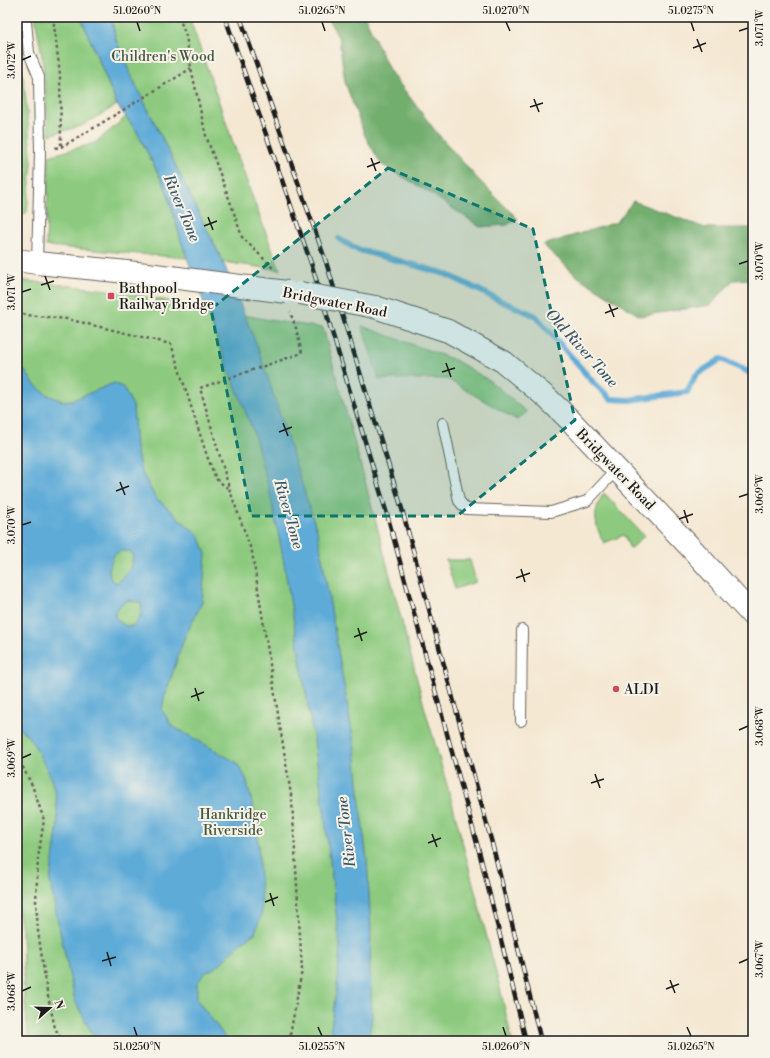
<svg xmlns="http://www.w3.org/2000/svg" width="770" height="1058" viewBox="0 0 770 1058" font-family="'Libre Bodoni',serif">
	<style>
		.green { fill: #8dca7f; stroke: #54734e }
		.forest { fill: #72ae6e; stroke: #476545 }
		.water { fill: #5fabd8; stroke: #3e647a; fill-rule: evenodd }
		.lines { fill: none; stroke-linecap: round; stroke-linejoin: round }
		.stream { stroke: #5fabd8; stroke-width: 6 }
		.service-casing { stroke: #68635c; stroke-width: 12 }
		.primary-casing { stroke: #68635c; stroke-width: 24 }
		.path { stroke: #68635c; stroke-width: 2.5; stroke-dasharray: 3 3; stroke-linecap: butt }
		.service { stroke: #fff; stroke-width: 10 }
		.primary { stroke: #fff; stroke-width: 22 }
		.rail-casing { stroke: #1c1c1c; stroke-width: 4.5 }
		.rail { stroke: #f7f3e8; stroke-width: 3; stroke-dasharray: 9; stroke-linecap: butt }
		.primary-bridge-casing { stroke: #68635c; stroke-width: 24; stroke-linecap: butt }
		.primary-bridge { stroke: #fff; stroke-width: 22 }
		.marked { fill: #0f766e; fill-opacity: 0.2; stroke: #0f766e; stroke-width: 3; stroke-dasharray: 8 5; stroke-linejoin: round }
		.ticks { fill: none; stroke: #1c1c1c; stroke-width: 1.5 }
		.poi-dot { fill: #d1495b; stroke: #f7f3e8; stroke-width: 1.5 }
		.labels { text-anchor: middle; stroke-width: 4; stroke-linejoin: round; paint-order: stroke }
		.park-label { font-size: 14px; fill: #44593f; stroke: #f7f3e8 }
		.poi-label { font-size: 14px; fill: #1c1c1c; stroke: #f7f3e8; text-anchor: start }
		.street-label { font-size: 14px; fill: #1c1c1c; stroke: #f7f3e8 }
		.water-label { font-size: 15px; font-style: italic; fill: #375567; stroke: #f7f3e8 }
		.neatline { fill: none; stroke: #1c1c1c; stroke-width: 1.5 }
		.ticks-label { font-size: 10px; text-anchor: middle; fill: #1c1c1c }
	</style>
	<rect width="100%" height="100%" fill="#f7f3e8"/>
	<filter id="ink" filterUnits="userSpaceOnUse"><feTurbulence type="fractalNoise" baseFrequency=".025" numOctaves="2"/><feDisplacementMap in="SourceGraphic" scale="8" xChannelSelector="R" yChannelSelector="G"/><feConvolveMatrix kernelMatrix="1 2 1 2 8 2 1 2 1" color-interpolation-filters="sRGB"/></filter>
	<filter id="wash" filterUnits="userSpaceOnUse"><feTurbulence type="fractalNoise" baseFrequency=".012" numOctaves="4" result="noise"/><feDisplacementMap in="SourceGraphic" scale="16" xChannelSelector="R" yChannelSelector="G"/><feGaussianBlur stdDeviation="0.9" result="paint"/><feColorMatrix in="noise" values="0 0 0 0 0 0 0 0 0 0 0 0 0 0 0 0 0 1.4 0 .05"/><feComposite in="paint" operator="in"/></filter>
	<g filter="url(#wash)">
		<rect width="100%" height="100%" fill="#f4e8d3"/>
		<path class="green" d="M35 17H81L117 105 81 126 49 135 43 62Z
			M111 17H189C219 101 247 186 280 270L223 262 130 73 116 40Z
			M17 32 25 93 32 163 27 212 17 220Z
			M126 117 136 130 166 189 187 258 46 246 49 156 95 143Z
			M17 280 108 290 276 321 323 328 368 492 424 706 453 806 500 988 512 1041H29L24 993 22 929 17 906Z
			M362 326 455 360 490 381 527 412 517 420 447 379H379Z
			M604 493 644 536 631 549H630L624 535 604 543C594 524 592 511 604 493Z
			M446 560H470L476 582 455 589Z"/>
		<path class="forest" d="M327 17H365L389 70 437 133 476 177 518 219 507 225 480 227 430 193 381 164 365 136 345 82 339 39Z
			M633 201 705 228H753V279L733 280 711 305 640 316 578 277 543 245 617 222Z"/>
		<path class="water" d="M81 17H111L116 40 130 73 223 262 256 343 271 387 318 534 355 749 361 814 367 859 371 929 370 970 372 1018 368 1041H329L338 978 340 946 323 803 314 741 282 552 270 493 253 431 222 352 182 244 166 189 136 130 117 105Z
			M17 360 35 385 46 394 62 401 73 400 114 383 124 388 133 406 136 448 141 471 155 497 183 522 199 535 206 554 202 602 184 639 164 698 162 710 172 726 236 762 246 778 257 823 262 913 255 933 242 942 218 966 205 973 197 983V1000L228 1041H96L75 1001 56 913 50 882 58 824 56 796 50 776 36 748 27 735 17 727ZM120 551H128L133 554C133 565 127 578 116 583L110 578 109 567 114 555ZM128 600 141 603C142 614 141 617 133 626H126L116 619 115 614 119 606Z"/>
		<g class="lines">
			<path class="stream" d="M339 239 356 249 446 274 501 301 536 316 592 381 611 399 629 400 687 392 696 375 721 359 753 374"/>
		</g>
	</g>
	<g filter="url(#ink)">
		<g class="lines">
			<defs>
				<path id="service" d="M24 17 26 22 29 53 39 77 40 153 37 263
					M443 423 459 501 466 509 551 512 587 501 617 469
					M521 721 522 630"/>
				<path id="primary" d="M17 260 37 263 147 274
					M375 307 448 331 504 362 546 397 569 419 692 549 753 616"/>
			</defs>
			<use href="#service" class="service-casing"/>
			<use href="#primary" class="primary-casing"/>
			<path class="path" d="M53 17 60 74 61 146
				M179 17 186 36 191 68 206 136 231 204 242 237 273 268
				M55 148 61 147 87 132 182 74 191 68
				M17 312 27 315 67 319 171 344 207 456 216 479 230 490
				M17 756 32 785 44 820 38 858 36 901 38 931 47 992 55 1028 62 1041
				M289 1041 302 970 292 801 252 552 230 491 200 388 302 353 296 328 290 312"/>
			<use href="#service" class="service"/>
			<use href="#primary" class="primary"/>
			<defs>
				<path id="rail" d="M225 17 312 266 387 514 479 851 526 1041
					M240 17 326 262 402 509 493 847 541 1041"/>
			</defs>
			<use href="#rail" class="rail-casing"/>
			<use href="#rail" class="rail"/>
			<defs>
				<path id="primary-bridge" d="M147 274 287 292
					M300 293 375 307"/>
			</defs>
			<use href="#primary-bridge" class="primary-bridge-casing"/>
			<use href="#primary-bridge" class="primary-bridge"/>
		</g>
	</g>
	<path class="marked" d="M388 168 533 229 575 420 457 516H251L211 309Z"/>
	<path class="ticks" d="M137 22 140 31M322 22 325 31M506 22 510 31M691 22 694 31M739 31 748 28M697 39 702 52M693 48 706 43M22 60 31 56M534 99 539 112M530 107 543 103M371 158 376 171M367 167 380 162M208 217 213 230M204 226 217 221M739 264 748 261M45 276 50 290M41 285 54 281M22 292 31 289M609 304 614 317M605 313 618 308M446 363 451 377M442 372 455 368M283 423 288 436M279 432 292 427M120 482 125 495M116 491 129 486M739 497 748 494M684 510 688 523M679 519 693 514M22 525 31 522M521 569 525 582M516 578 530 573M358 628 362 641M354 637 367 632M195 688 199 701M191 697 204 692M739 730 748 726M22 758 31 754M595 774 600 788M591 783 604 779M432 834 437 847M428 843 441 838M270 893 274 906M265 902 278 897M107 952 111 966M102 961 116 957M739 963 748 959M670 980 675 993M666 989 679 984M22 991 31 987M134 1027 137 1036M318 1027 322 1036M503 1027 506 1036M687 1027 691 1036"/>
	<g class="poi-dot">
		<rect x="107" y="292" width="8" height="8" rx="2"/>
		<circle cx="616" cy="689" r="4"/>
	</g>
	<g class="labels">
		<g class="park-label">
			<text x="163" y="61">Children's Wood</text>
			<text x="233" y="819">Hankridge<tspan x="233" dy="16">Riverside</tspan></text>
		</g>
		<g class="poi-label">
			<text x="119" y="293">Bathpool<tspan x="119" dy="16">Railway Bridge</tspan></text>
			<text x="624" y="694">ALDI</text>
		</g>
		<g class="street-label">
			<text transform="translate(335 302) rotate(11)" y="5">Bridgwater Road</text>
			<text transform="translate(616 469) rotate(46)" y="5">Bridgwater Road</text>
		</g>
		<g class="water-label">
			<text transform="translate(182 208) rotate(67)" y="5">River Tone</text>
			<text transform="translate(582 348) rotate(48)" y="5">Old River Tone</text>
			<text transform="translate(289 514) rotate(74)" y="5">River Tone</text>
			<text transform="translate(346 832) rotate(-97)" y="5">River Tone</text>
		</g>
	</g>
	<rect width="770" height="1058" fill="none" stroke="#f7f3e8" stroke-width="44"/>
	<g transform="translate(50 1008) rotate(70)" stroke="#f7f3e8" stroke-width="3" paint-order="stroke">
	<path d="M0-3L7 15L0 10L-7 15Z" fill="#1c1c1c"/>
	<text y="-6" font-size="11" font-weight="bold" text-anchor="middle" fill="#1c1c1c">N</text>
	</g>
	<rect x="22" y="22" width="726" height="1014" class="neatline"/>
	<g class="ticks-label">
		<text x="137" y="14">51.0260°N</text>
		<text x="322" y="14">51.0265°N</text>
		<text x="506" y="14">51.0270°N</text>
		<text x="691" y="14">51.0275°N</text>
		<text transform="translate(759 28) rotate(-90)" y="4">3.071°W</text>
		<text transform="translate(11 60) rotate(-90)" y="4">3.072°W</text>
		<text transform="translate(759 261) rotate(-90)" y="4">3.070°W</text>
		<text transform="translate(11 292) rotate(-90)" y="4">3.071°W</text>
		<text transform="translate(759 494) rotate(-90)" y="4">3.069°W</text>
		<text transform="translate(11 525) rotate(-90)" y="4">3.070°W</text>
		<text transform="translate(759 726) rotate(-90)" y="4">3.068°W</text>
		<text transform="translate(11 758) rotate(-90)" y="4">3.069°W</text>
		<text transform="translate(759 959) rotate(-90)" y="4">3.067°W</text>
		<text transform="translate(11 991) rotate(-90)" y="4">3.068°W</text>
		<text x="137" y="1050">51.0250°N</text>
		<text x="322" y="1050">51.0255°N</text>
		<text x="506" y="1050">51.0260°N</text>
		<text x="691" y="1050">51.0265°N</text>
	</g>
</svg>
